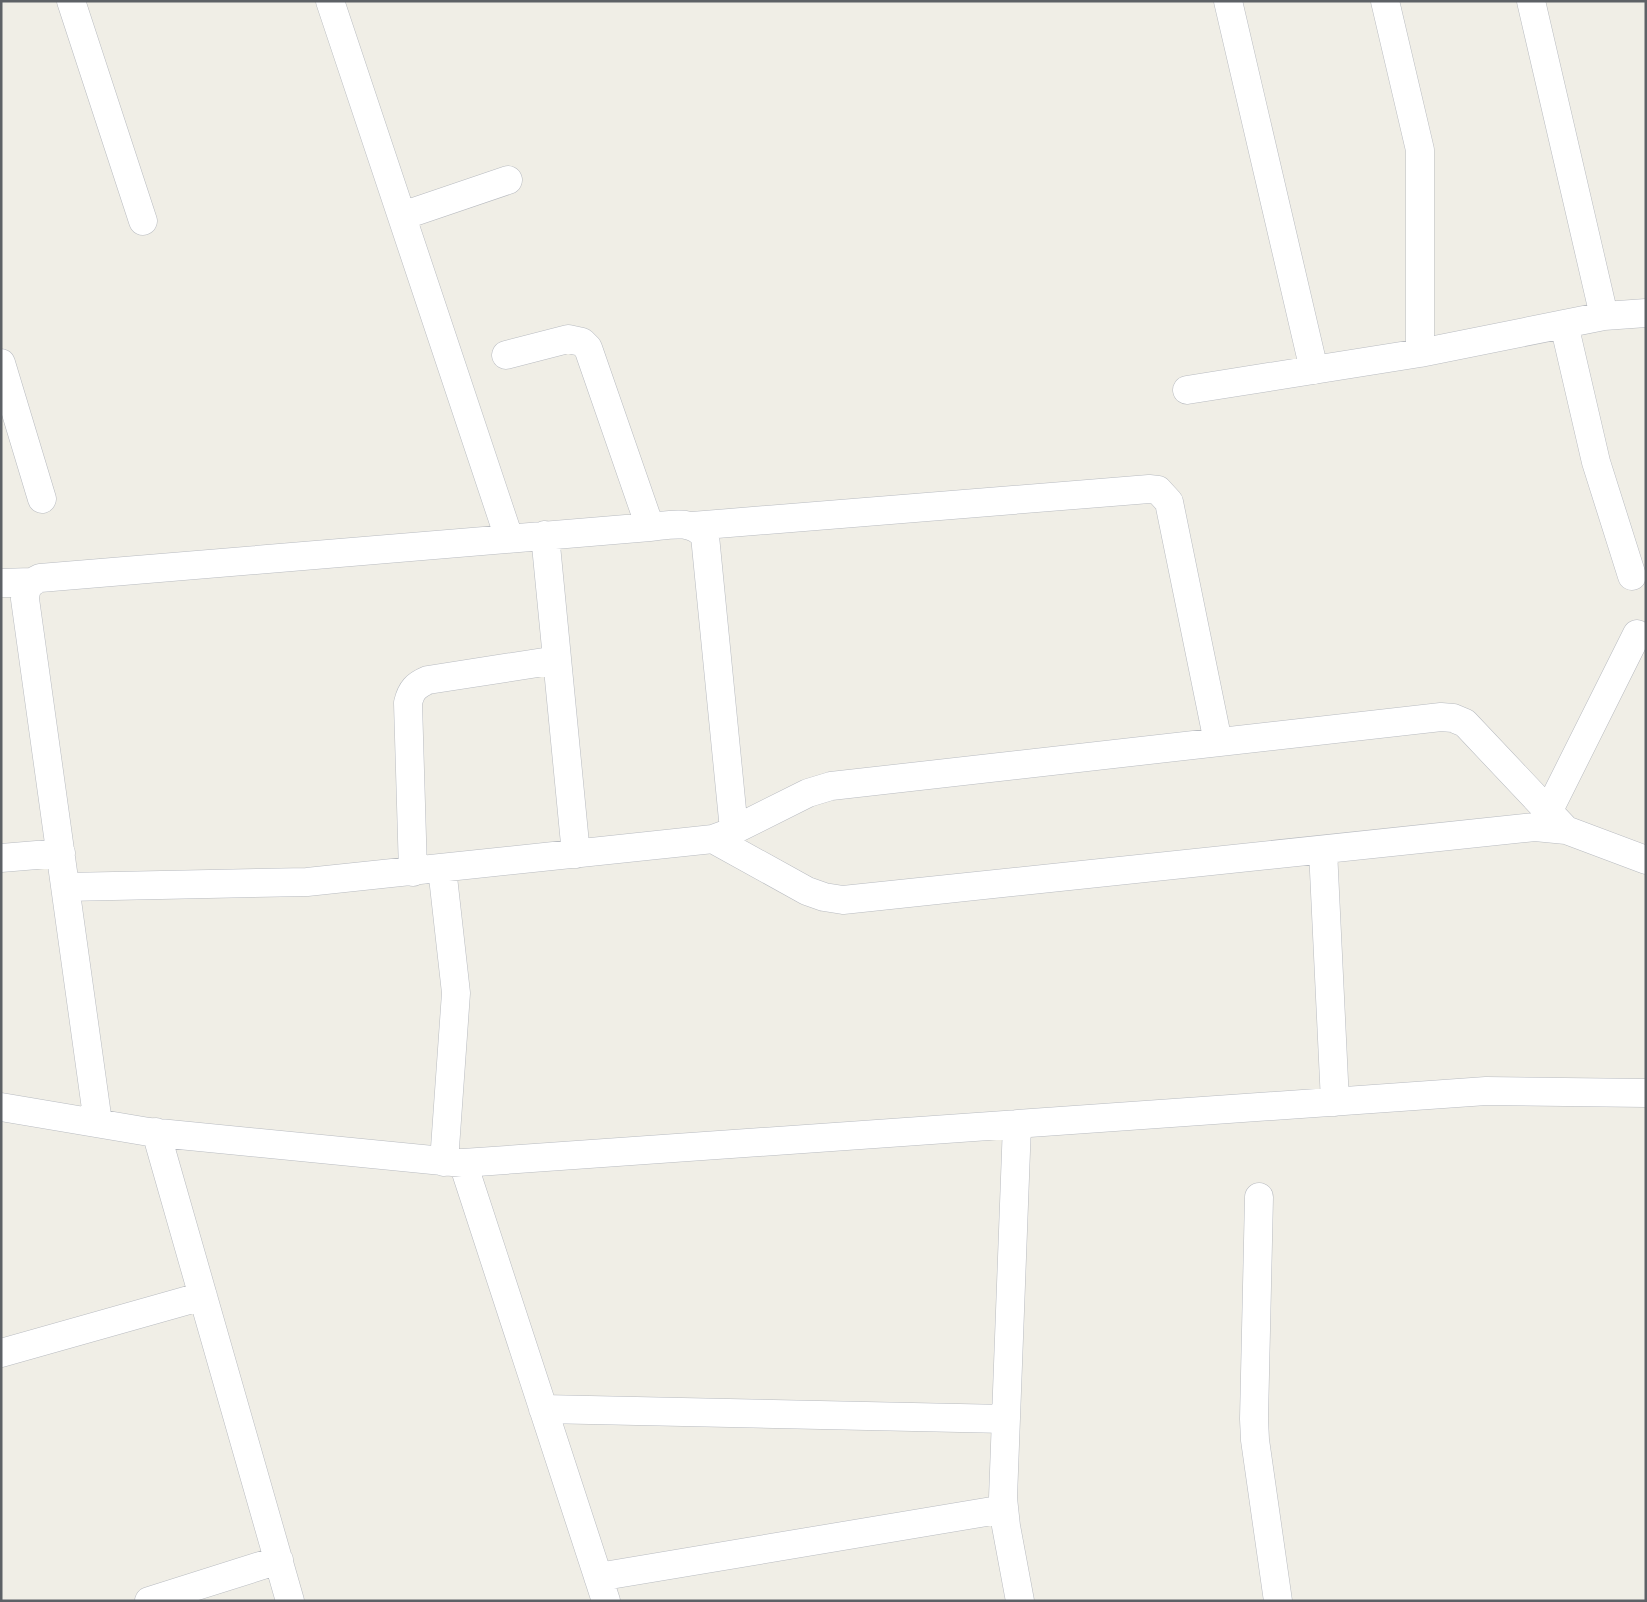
<svg xmlns="http://www.w3.org/2000/svg" width="1647" height="1602" viewBox="0 0 1647 1602" font-family="'Noto Sans',sans-serif">
	<style>
		.lines { fill: none; stroke-linecap: round; stroke-linejoin: round }
		.minor-casing { stroke: #b8bbc0; stroke-width: 29 }
		.minor { stroke: #fff; stroke-width: 28 }
	</style>
	<rect width="100%" height="100%" fill="#f0eee6"/>
	<g class="lines">
		<defs>
			<path id="minor" d="M71 1 143 221
				M330 1 509 538
				M1228 1 1314 370
				M1385 1 1420 150V353
				M1531 1 1604 316
				M402 216 508 180
				M1564 324 1596 462 1632 576
				M506 355 568 339 582 342 588 348 650 527
				M1 363 42 499
				M1187 390 1420 353 1604 316 1646 313
				M692 526 1149 489 1158 490 1169 502 1218 742
				M545 535 576 854
				M1 583 31 582
				M1548 812 1637 634
				M713 839 807 891 824 897 843 900 1535 827 1566 830 1646 860
				M1323 850 1335 1102
				M1 858 61 853
				M442 868 456 993 444 1162
				M413 872 408 703C411 690 416 685 428 680L557 660
				M66 887 307 882 713 839 724 835 808 793 831 786 1441 717 1453 718 1465 723 1566 830
				M1 1107 149 1132 463 1163 1486 1091 1646 1093
				M98 1123 25 599C26 587 29 583 40 578L650 527C670 525 691 519 705 536L734 830
				M1017 1124 1003 1498 1006 1526 1020 1601
				M156 1132 290 1601
				M463 1163 606 1601
				M1259 1197 1254 1419 1255 1440 1278 1601
				M1 1353 203 1296
				M543 1409 1006 1419
				M598 1577 1004 1509
				M149 1601 279 1560"/>
		</defs>
		<use href="#minor" class="minor-casing"/>
		<use href="#minor" class="minor"/>
	</g>
	<rect width="1647" height="1602" fill="none" stroke="#5d6166" stroke-width="5"/>
</svg>
